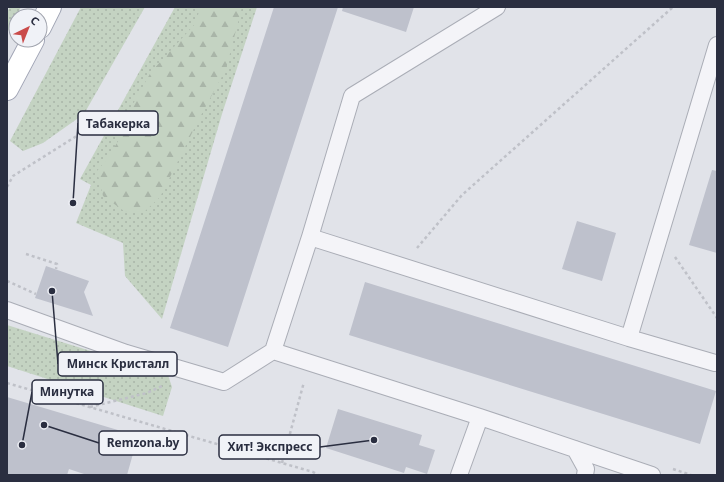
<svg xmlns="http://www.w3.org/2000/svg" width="724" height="482" viewBox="0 0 724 482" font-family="'Noto Sans',sans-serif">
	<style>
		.grass { fill: url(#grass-dots) }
		.forest { fill: url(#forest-firs) }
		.building { fill: #bec1cc }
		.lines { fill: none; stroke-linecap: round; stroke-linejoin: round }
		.lane-casing { stroke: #aaadb6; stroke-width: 18 }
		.primary-casing { stroke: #a1a5b5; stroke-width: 24 }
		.path { stroke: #bfc1c8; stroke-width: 2.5; stroke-dasharray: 3 3; stroke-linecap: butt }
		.lane { stroke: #f4f4f8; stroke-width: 16 }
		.primary { stroke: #fff; stroke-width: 22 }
		.leader { fill: none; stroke: #2a2e40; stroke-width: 1.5 }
		.callout-dot { fill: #2a2e40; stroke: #f0f2f7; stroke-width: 1.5 }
		.callout { fill: #f0f2f7; stroke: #2a2e40; stroke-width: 1.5 }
		.callout-label { font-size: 12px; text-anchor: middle; font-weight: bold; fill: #2a2e40 }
	</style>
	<defs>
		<pattern id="grass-dots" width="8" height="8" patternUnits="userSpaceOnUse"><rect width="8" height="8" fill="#c4d3c2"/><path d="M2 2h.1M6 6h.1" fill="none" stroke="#a9b5a8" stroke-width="1.8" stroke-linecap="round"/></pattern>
		<pattern id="forest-firs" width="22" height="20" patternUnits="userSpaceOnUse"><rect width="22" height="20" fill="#c4d3c2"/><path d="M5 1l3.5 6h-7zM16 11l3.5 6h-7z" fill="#a9b5a8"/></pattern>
	</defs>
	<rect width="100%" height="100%" fill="#e1e3e9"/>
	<path class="grass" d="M10 7H21L7 33V12Z
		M81 7H145L84 114 43 143 23 151 10 141Z
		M175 7H257L222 114 162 319 125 276 123 243 76 223 91 185 80 179Z
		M7 325 168 375 172 387 163 416 7 366Z"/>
	<path class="forest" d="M200 7H242L226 69 200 117 160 197 143 213 124 211 103 196 97 171 107 159 122 135 133 104 151 72 196 23Z"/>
	<path class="building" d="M274 7H338L228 347 170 328Z
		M343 7H414L406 32 342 11Z
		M712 170 717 171V253L689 245Z
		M577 221 616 233 602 281 562 269Z
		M46 266 89 281 84 292 93 316 35 298Z
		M365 282 716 391 700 444 349 335Z
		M7 397 138 436 127 475H87L69 469 67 475H7Z
		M338 409 422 435 419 445 435 450 427 474 406 467 404 473 326 448Z"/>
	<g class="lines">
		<defs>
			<path id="lane" d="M310 237 629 338 717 45
				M7 310 126 353 224 382 273 351 480 417 652 475
				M629 338 715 363
				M273 351 310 237 352 96 497 7
				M575 449 586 469 585 475
				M459 475 480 417"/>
			<path id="primary" d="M40 27 50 7
				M7 89 33 40"/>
		</defs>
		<use href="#lane" class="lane-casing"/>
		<use href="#primary" class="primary-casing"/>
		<path class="path" d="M7 187 13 176 83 132H94
			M417 248 462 195 673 7
			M26 254 57 264 56 269
			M675 257 717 318
			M7 281 36 294
			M7 383 313 472 318 475
			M90 407 147 393 162 386
			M282 463 304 382
			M673 469 691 475"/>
		<use href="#lane" class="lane"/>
		<use href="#primary" class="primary"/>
	</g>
	<path class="leader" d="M73 203L78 123M52 291L58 364M22 445L32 392M44 425L99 443M374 440L320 447"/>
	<g class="callout-dot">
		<circle cx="73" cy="203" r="4"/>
		<circle cx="52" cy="291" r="4"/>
		<circle cx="22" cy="445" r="4"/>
		<circle cx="44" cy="425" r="4"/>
		<circle cx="374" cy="440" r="4"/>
	</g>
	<g class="callout">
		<rect x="78" y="111" width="80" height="24" rx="4"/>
		<rect x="58" y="352" width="119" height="24" rx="4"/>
		<rect x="32" y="380" width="71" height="24" rx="4"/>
		<rect x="99" y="431" width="88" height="24" rx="4"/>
		<rect x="219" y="435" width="101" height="24" rx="4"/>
	</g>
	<g class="callout-label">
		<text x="118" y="128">Табакерка</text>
		<text x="118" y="368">Минск Кристалл</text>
		<text x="67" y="396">Минутка</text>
		<text x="143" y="447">Remzona.by</text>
		<text x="270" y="451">Хит! Экспресс</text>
	</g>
	<rect width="724" height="482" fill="none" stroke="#2a2e40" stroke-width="16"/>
	<g transform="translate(28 28) rotate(43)"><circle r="19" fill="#f0f2f7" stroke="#a1a4ae"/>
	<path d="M0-3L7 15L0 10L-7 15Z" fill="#ca4b4a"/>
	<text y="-6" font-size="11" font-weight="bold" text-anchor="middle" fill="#2a2e40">С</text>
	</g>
</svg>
